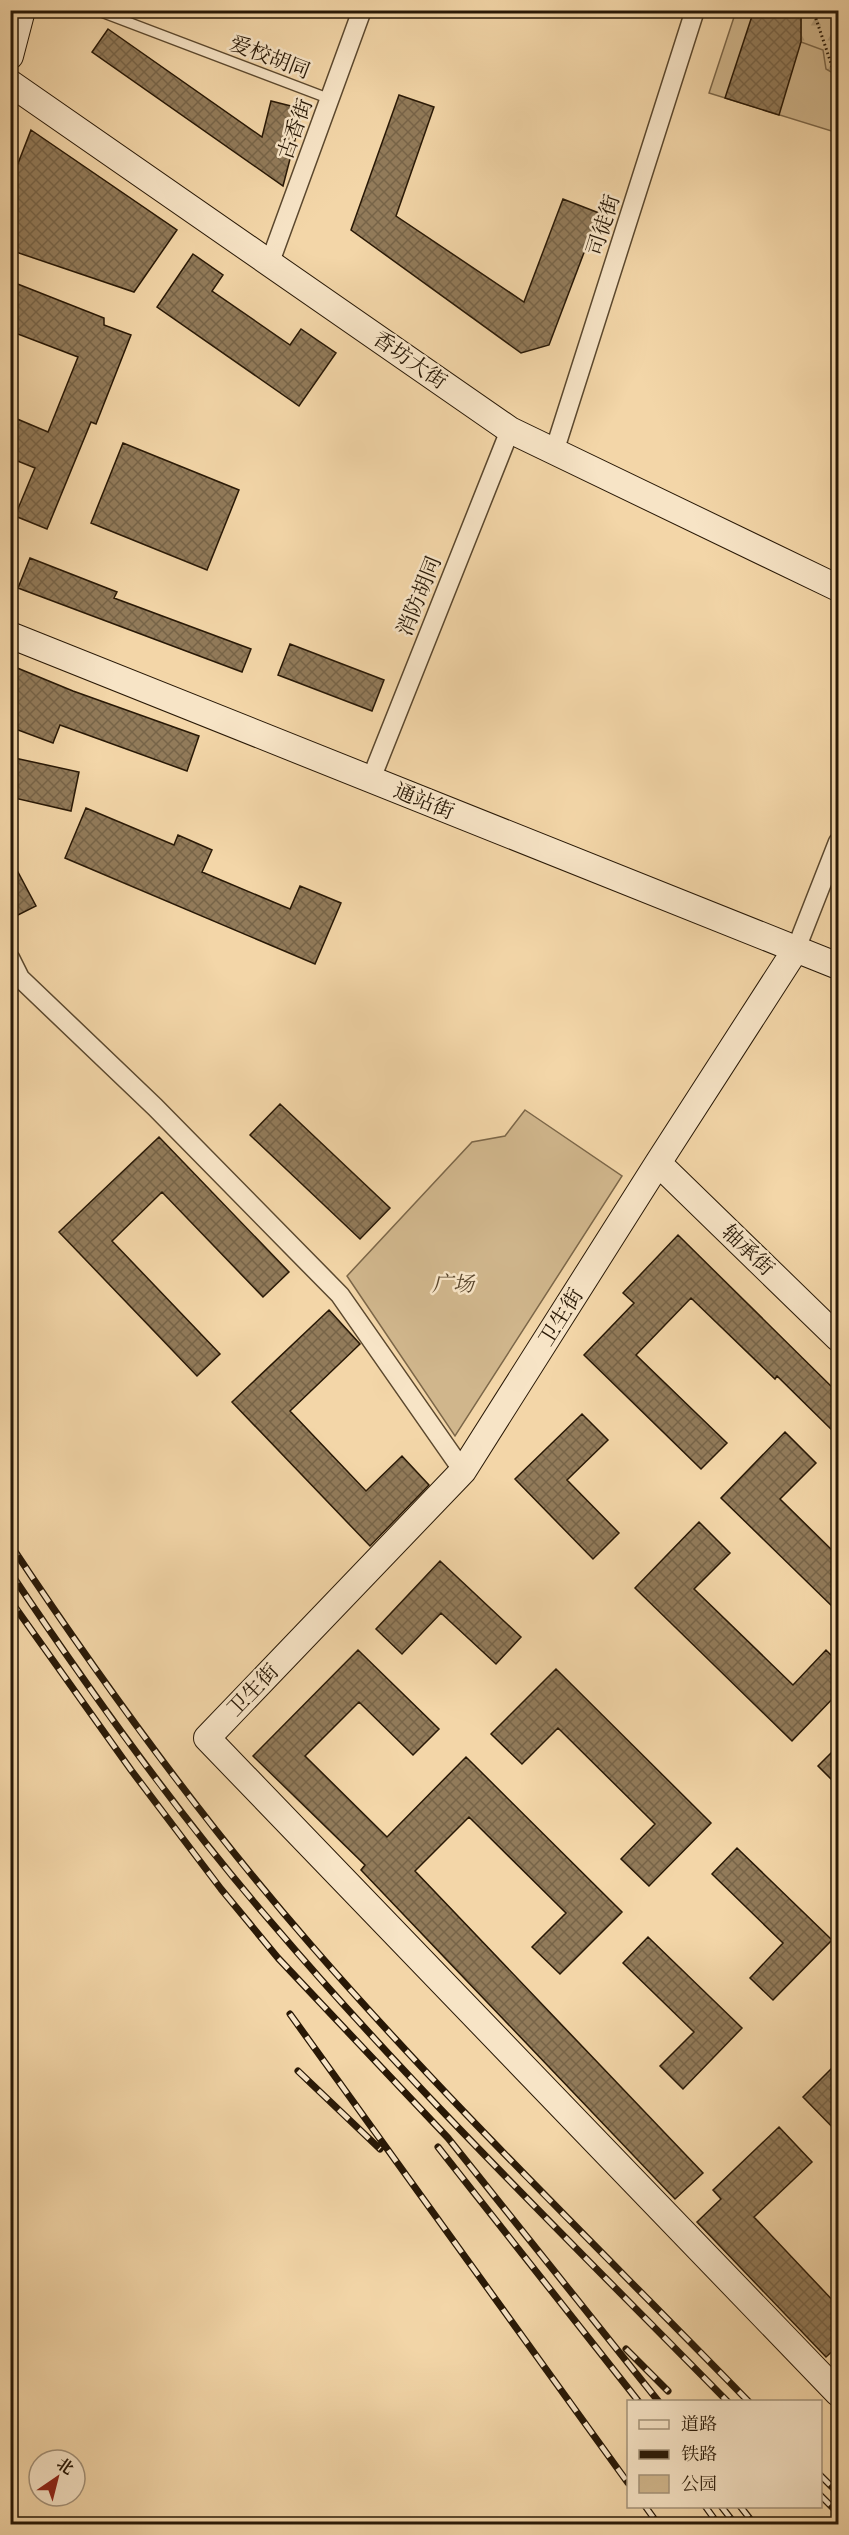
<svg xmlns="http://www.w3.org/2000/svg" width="849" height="2535" viewBox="0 0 849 2535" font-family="Vollkorn,'Noto Serif SC',serif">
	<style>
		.green { fill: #d0b68c; stroke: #7c6749; stroke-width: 1.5 }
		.forest { fill: url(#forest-firs); stroke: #7c6749; stroke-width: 1.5 }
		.building { fill: url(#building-cross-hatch); stroke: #281806; stroke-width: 1.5 }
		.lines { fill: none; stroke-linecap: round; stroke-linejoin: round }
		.lane-casing { stroke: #5b482e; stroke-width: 12 }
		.street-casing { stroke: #5b482e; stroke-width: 21 }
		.secondary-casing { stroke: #281806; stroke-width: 28 }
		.path { stroke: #281806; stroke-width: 3; stroke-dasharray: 1.5 3; stroke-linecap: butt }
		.lane { stroke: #f7e4c6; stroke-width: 9 }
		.street { stroke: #f7e4c6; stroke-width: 18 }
		.secondary { stroke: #f7e4c6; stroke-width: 26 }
		.rail-casing { stroke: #281806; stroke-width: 7 }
		.rail { stroke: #f7e4c6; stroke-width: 4.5; stroke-dasharray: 14; stroke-linecap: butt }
		.labels { text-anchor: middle; stroke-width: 5; stroke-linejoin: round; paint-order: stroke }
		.street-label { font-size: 21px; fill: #281806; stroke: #f7e4c6 }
		.park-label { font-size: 21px; font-style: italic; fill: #5a472e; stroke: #f7e4c6 }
	</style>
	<defs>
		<pattern id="forest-firs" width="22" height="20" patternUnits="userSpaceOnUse" patternTransform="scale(1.5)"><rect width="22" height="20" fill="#d0b68c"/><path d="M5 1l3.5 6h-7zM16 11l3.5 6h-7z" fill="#b39c77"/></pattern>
		<pattern id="building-cross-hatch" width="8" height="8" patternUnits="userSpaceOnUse" patternTransform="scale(1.5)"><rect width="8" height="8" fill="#927b5a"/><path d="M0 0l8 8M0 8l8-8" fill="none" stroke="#776448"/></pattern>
	</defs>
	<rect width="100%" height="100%" fill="#f3d6a8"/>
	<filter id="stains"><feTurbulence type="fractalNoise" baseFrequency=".00333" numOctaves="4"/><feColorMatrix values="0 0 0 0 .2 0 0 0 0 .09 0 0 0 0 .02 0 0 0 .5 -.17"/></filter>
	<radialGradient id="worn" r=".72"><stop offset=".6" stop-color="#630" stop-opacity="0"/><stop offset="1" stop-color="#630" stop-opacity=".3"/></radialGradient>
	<path class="green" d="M736 11H838V133L709 93Z
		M525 1110 622 1176 455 1436 347 1276 472 1142 505 1136Z"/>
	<path class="forest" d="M801 11H838V76L826 69 823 50 801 42Z"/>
	<path class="building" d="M754 10H801V42L779 115 725 98Z
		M108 29 262 137 271 101 303 109 283 186 92 52Z
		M399 95 434 107 396 216 524 302 563 199 599 213 549 345 521 353 351 230Z
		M31 130 177 230 134 292 10 250V184Z
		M193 254 223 275 212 291 290 345 301 329 336 353 299 406 157 307Z
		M10 281 104 318V325L131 335 96 424 91 422 47 529 15 516 35 468 10 458V416L48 432 78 357 10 331Z
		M123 443 239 490 207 570 91 523Z
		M30 558 117 592 114 598 251 649 242 672 18 588Z
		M290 644 384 680 372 711 278 675Z
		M10 665 73 691 199 736 187 771 60 725 53 743 10 727Z
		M10 757 79 772 71 811 10 797Z
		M86 808 174 845 178 835 212 850 202 872 290 909 300 886 341 903 315 964 65 858Z
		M10 857 36 906 10 919Z
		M280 1104 390 1208 360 1239 250 1135Z
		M159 1137 289 1272 263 1297 162 1192 112 1241 220 1354 197 1376 59 1232Z
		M678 1235 838 1393V1436L777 1376 775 1379 691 1298 636 1355 727 1443 701 1469 584 1355 634 1303 623 1293Z
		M329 1310 360 1344 290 1411 366 1491 402 1456 429 1485 370 1546 232 1402Z
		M582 1414 608 1440 567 1480 619 1533 593 1559 515 1479Z
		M785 1432 816 1463 780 1499 838 1556V1612L721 1498Z
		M699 1522 730 1553 694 1589 793 1685 826 1650 838 1662V1693L792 1741 635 1588Z
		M440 1561 521 1637 496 1664 441 1613 402 1654 376 1629Z
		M358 1650 439 1729 413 1755 359 1702 305 1756 387 1837 466 1757 622 1912 560 1974 532 1947 566 1913 469 1817 415 1871 703 2173 675 2199 361 1870 365 1865 253 1756Z
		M556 1669 711 1823 649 1886 621 1859 655 1824 558 1728 522 1764 491 1734Z
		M838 1746V1786L818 1766Z
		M737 1848 832 1940 773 2000 750 1978 783 1943 712 1874Z
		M648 1937 742 2028 683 2089 660 2066 694 2032 623 1963Z
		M838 2062V2133L803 2097Z
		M779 2127 812 2162 754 2217 838 2306V2346L826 2357 697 2222 721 2199 713 2190Z"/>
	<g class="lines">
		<defs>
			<path id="lane" d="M96 10 330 99"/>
			<path id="street" d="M270 262 362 10
				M554 452 695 10
				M371 779 510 430
				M796 949 838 842
				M10 958 20 978 155 1107 340 1295 463 1471"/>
			<path id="secondary" d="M10 56 22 10
				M10 83 510 430 838 588
				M10 635 838 966
				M796 949 658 1163 463 1471 207 1738 838 2393
				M658 1163 838 1338"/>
		</defs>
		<use href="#lane" class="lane-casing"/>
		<use href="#street" class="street-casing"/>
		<use href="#secondary" class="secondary-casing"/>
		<path class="path" d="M813 10 833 69 838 72"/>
		<use href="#lane" class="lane"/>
		<use href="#street" class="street"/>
		<use href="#secondary" class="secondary"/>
		<defs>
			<path id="rail" d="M10 1544C103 1684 201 1819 311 1945 449 2104 602 2251 749 2402
				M10 1572C91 1693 176 1812 271 1922 414 2090 573 2244 728 2402
				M10 1600 131 1770 221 1889 278 1958 448 2138 659 2402
				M290 2014 628 2483
				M298 2071 380 2149
				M438 2147 639 2402
				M626 2349 668 2391
				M820 2475 838 2493
				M820 2495 838 2513
				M645 2506 658 2524
				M705 2506 718 2524
				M721 2506 735 2524
				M740 2506 754 2524"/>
		</defs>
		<use href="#rail" class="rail-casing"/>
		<use href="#rail" class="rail"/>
	</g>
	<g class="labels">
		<g class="street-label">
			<text transform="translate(270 57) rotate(21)" y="7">爱校胡同</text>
			<text transform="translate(295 129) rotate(-70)" y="7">古香街</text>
			<text transform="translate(603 225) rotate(-72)" y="7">司徒街</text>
			<text transform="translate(410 360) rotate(35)" y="7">香坊大街</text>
			<text transform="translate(419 596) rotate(-68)" y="7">消防胡同</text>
			<text transform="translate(424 801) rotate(22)" y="7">通站街</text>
			<text transform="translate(748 1250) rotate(44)" y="7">轴承街</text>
			<text transform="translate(561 1317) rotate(-58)" y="7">卫生街</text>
			<text transform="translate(253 1690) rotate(-46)" y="7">卫生街</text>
		</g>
		<g class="park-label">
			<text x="453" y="1291">广场</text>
		</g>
	</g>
	<rect width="849" height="2535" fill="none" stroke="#f3d6a8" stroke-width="36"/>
	<rect x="12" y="12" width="825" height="2511" fill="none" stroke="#281806" stroke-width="3"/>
	<rect x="18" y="18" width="813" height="2499" fill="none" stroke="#281806" stroke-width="1.5"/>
	<rect x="627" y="2400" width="195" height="108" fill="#f7e4c6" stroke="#a49279" stroke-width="1.5"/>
	<rect x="639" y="2420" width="30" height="9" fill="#f7e4c6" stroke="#a49279" stroke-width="1.5"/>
	<text x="681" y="2430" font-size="18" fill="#281806">道路</text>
	<rect x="639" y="2450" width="30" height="9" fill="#281806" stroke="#a49279" stroke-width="1.5"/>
	<text x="681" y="2460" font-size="18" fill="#281806">铁路</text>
	<rect x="639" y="2475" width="30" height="18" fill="#d0b68c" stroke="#a49279" stroke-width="1.5"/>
	<text x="681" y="2490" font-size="18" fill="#281806">公园</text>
	<g transform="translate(57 2478) rotate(35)"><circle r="28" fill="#f7e4c6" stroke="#a49279" stroke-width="1.5"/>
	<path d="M0-4.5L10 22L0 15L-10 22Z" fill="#8f2418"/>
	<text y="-9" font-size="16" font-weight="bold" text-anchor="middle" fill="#281806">北</text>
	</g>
	<rect width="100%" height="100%" filter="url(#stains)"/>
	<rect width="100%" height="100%" fill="url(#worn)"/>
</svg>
